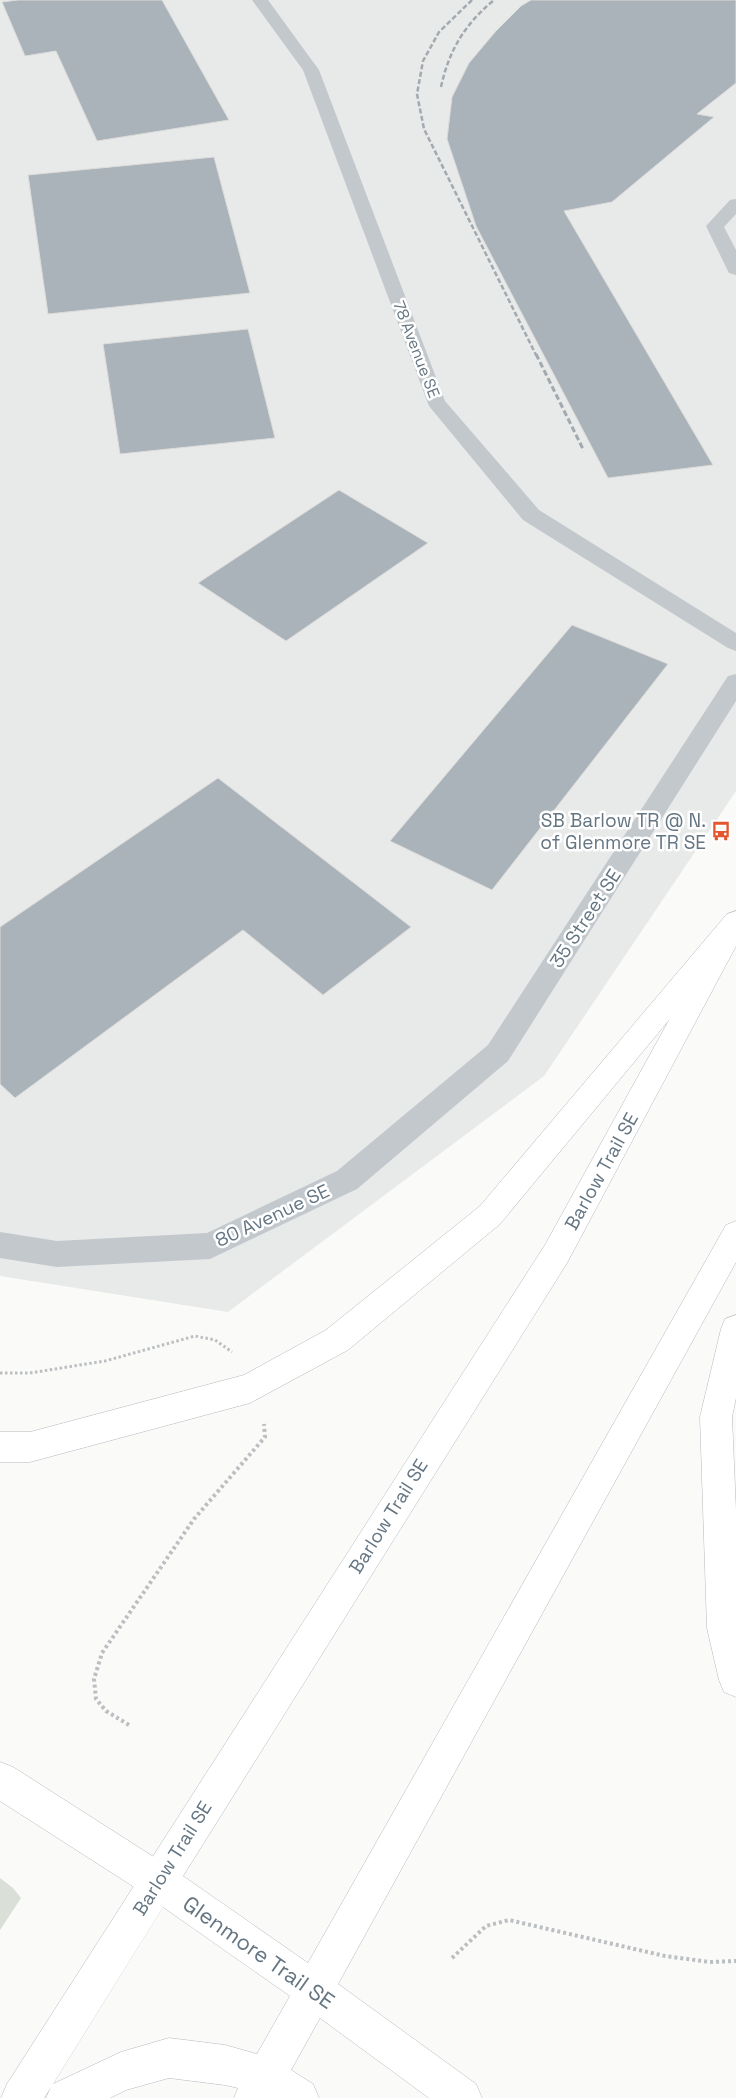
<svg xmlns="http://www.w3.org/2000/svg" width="736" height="2098" viewBox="0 0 736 2098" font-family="'Space Grotesk',sans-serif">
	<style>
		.built { fill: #e8e9e9 }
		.green { fill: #dadfd7 }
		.building { fill: #aab3b9; stroke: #dcdcda }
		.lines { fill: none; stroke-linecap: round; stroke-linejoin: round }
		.primary-casing { stroke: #b5babe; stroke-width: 1 }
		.motorway-casing { stroke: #b4b9bd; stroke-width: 1 }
		.path-far1 { stroke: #bbbfc2; stroke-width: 3; stroke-dasharray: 2.5 2.5; stroke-linecap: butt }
		.path { stroke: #bbbfc2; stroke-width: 4; stroke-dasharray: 3 3; stroke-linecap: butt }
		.service { fill: #c3c8cc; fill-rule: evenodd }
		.minor { fill: #c3c8cc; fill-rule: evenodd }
		.primary { fill: #fff; fill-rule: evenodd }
		.motorway { fill: #fff; fill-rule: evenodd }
		.rail-far1 { stroke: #a2aab0; stroke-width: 2.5; stroke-dasharray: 5 2.5; stroke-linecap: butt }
		.rail { stroke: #a2aab0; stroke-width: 3; stroke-dasharray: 6 3; stroke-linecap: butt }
		.labels { text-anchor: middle; stroke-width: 5; stroke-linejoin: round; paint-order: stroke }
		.far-street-label { font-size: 16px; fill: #657683; stroke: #fff }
		.poi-label { font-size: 19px; fill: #657683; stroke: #fff; text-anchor: end }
		.street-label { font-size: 19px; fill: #657683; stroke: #fff }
		.near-street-label { font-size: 22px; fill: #657683; stroke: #fff }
	</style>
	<rect width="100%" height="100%" fill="#fafaf8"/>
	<path class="built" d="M0 0H736V791L544 1076 228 1312 0 1276Z"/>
	<path class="green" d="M0 1878 13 1888 21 1898 0 1930Z"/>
	<path class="building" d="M18 0H162L229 120 97 141 56 51 25 56 2 2Z
		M531 0H736V83L697 114 714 117 612 202 564 211 713 465 608 478 476 226 447 139 452 97 469 63 496 31 521 6Z
		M214 157 250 293 48 314 28 175Z
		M248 329 275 438 120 454 103 344Z
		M339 490 428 543 286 641 198 583Z
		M572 625 668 664 492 890 390 841Z
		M218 778 411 927 323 995 243 930 15 1098 0 1084V927Z"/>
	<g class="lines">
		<defs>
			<path id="primary" d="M736 912V946L567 1263 183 1876 308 1963 726 1225 736 1221V1262L338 1984 476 2084 482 2098H429L320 2018 291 2070 313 2084 319 2098H234L238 2088 225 2085 169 2078 126 2090 110 2098H46L51 2087 44 2098H1L7 2084 545 1245 727 915ZM163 1907 290 1996 257 2054 225 2045 169 2038 121 2052 53 2084Z
				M736 1315V1398L732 1417 736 1511V1697L724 1692 719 1680 707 1628 700 1417 721 1329 725 1319Z"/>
			<path id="motorway" d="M736 911V939L500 1224 348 1350 250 1403 30 1462H0V1432H30L244 1375 326 1330 480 1206 727 914Z
				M0 1762 13 1767 171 1868 177 1881 171 1894 158 1900 145 1894 0 1801Z"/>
		</defs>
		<use href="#primary" class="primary-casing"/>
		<use href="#motorway" class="motorway-casing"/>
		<path class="path-far1" d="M0 1373H30L105 1361 195 1336 215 1340 232 1352"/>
		<path class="path" d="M129 1725 106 1711 96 1699 94 1679 102 1653 194 1519 265 1437 264 1424
			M452 1958 486 1926 509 1920 665 1956 710 1962 736 1961"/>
		<path class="service" d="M736 199V214L724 227 736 250V275L729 273 727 269 706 226 730 200Z"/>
		<path class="minor" d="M252 0H268L319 70 445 401 539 510 736 633V651L728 648 523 520 429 406 303 70Z
			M736 674V701L508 1061 357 1189 210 1259 57 1267 0 1258V1232L57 1241 207 1233 337 1171 488 1045 728 676Z"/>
		<use href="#primary" class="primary"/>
		<use href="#motorway" class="motorway"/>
		<path class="rail-far1" d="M472 0 439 32 423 61 417 94 424 129 536 355
			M441 87C449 50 465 24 494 0"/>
		<path class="rail" d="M536 354 584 451"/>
	</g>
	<defs>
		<symbol id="bus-bare" viewBox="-9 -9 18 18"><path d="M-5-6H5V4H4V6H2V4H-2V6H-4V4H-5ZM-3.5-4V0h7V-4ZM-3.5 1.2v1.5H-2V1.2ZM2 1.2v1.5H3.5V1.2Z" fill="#e4572e" stroke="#fff" stroke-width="2.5" paint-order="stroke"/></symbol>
	</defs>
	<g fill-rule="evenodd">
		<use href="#bus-bare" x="707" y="817" width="28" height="28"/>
	</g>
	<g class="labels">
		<g class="far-street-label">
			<text transform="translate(417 349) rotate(69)" y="6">78 Avenue SE</text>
		</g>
		<g class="poi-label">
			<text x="706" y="827">SB Barlow TR @ N.<tspan x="706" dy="22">of Glenmore TR SE</tspan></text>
		</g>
		<g class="street-label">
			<text transform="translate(585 918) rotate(-57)" y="7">35 Street SE</text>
			<text transform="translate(601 1171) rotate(-61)" y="7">Barlow Trail SE</text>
			<text transform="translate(272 1215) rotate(-25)" y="7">80 Avenue SE</text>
			<text transform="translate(388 1516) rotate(-58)" y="7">Barlow Trail SE</text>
			<text transform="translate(172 1858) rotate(-58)" y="7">Barlow Trail SE</text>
		</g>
		<g class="near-street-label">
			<text transform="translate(259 1952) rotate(35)" y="8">Glenmore Trail SE</text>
		</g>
	</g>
</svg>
